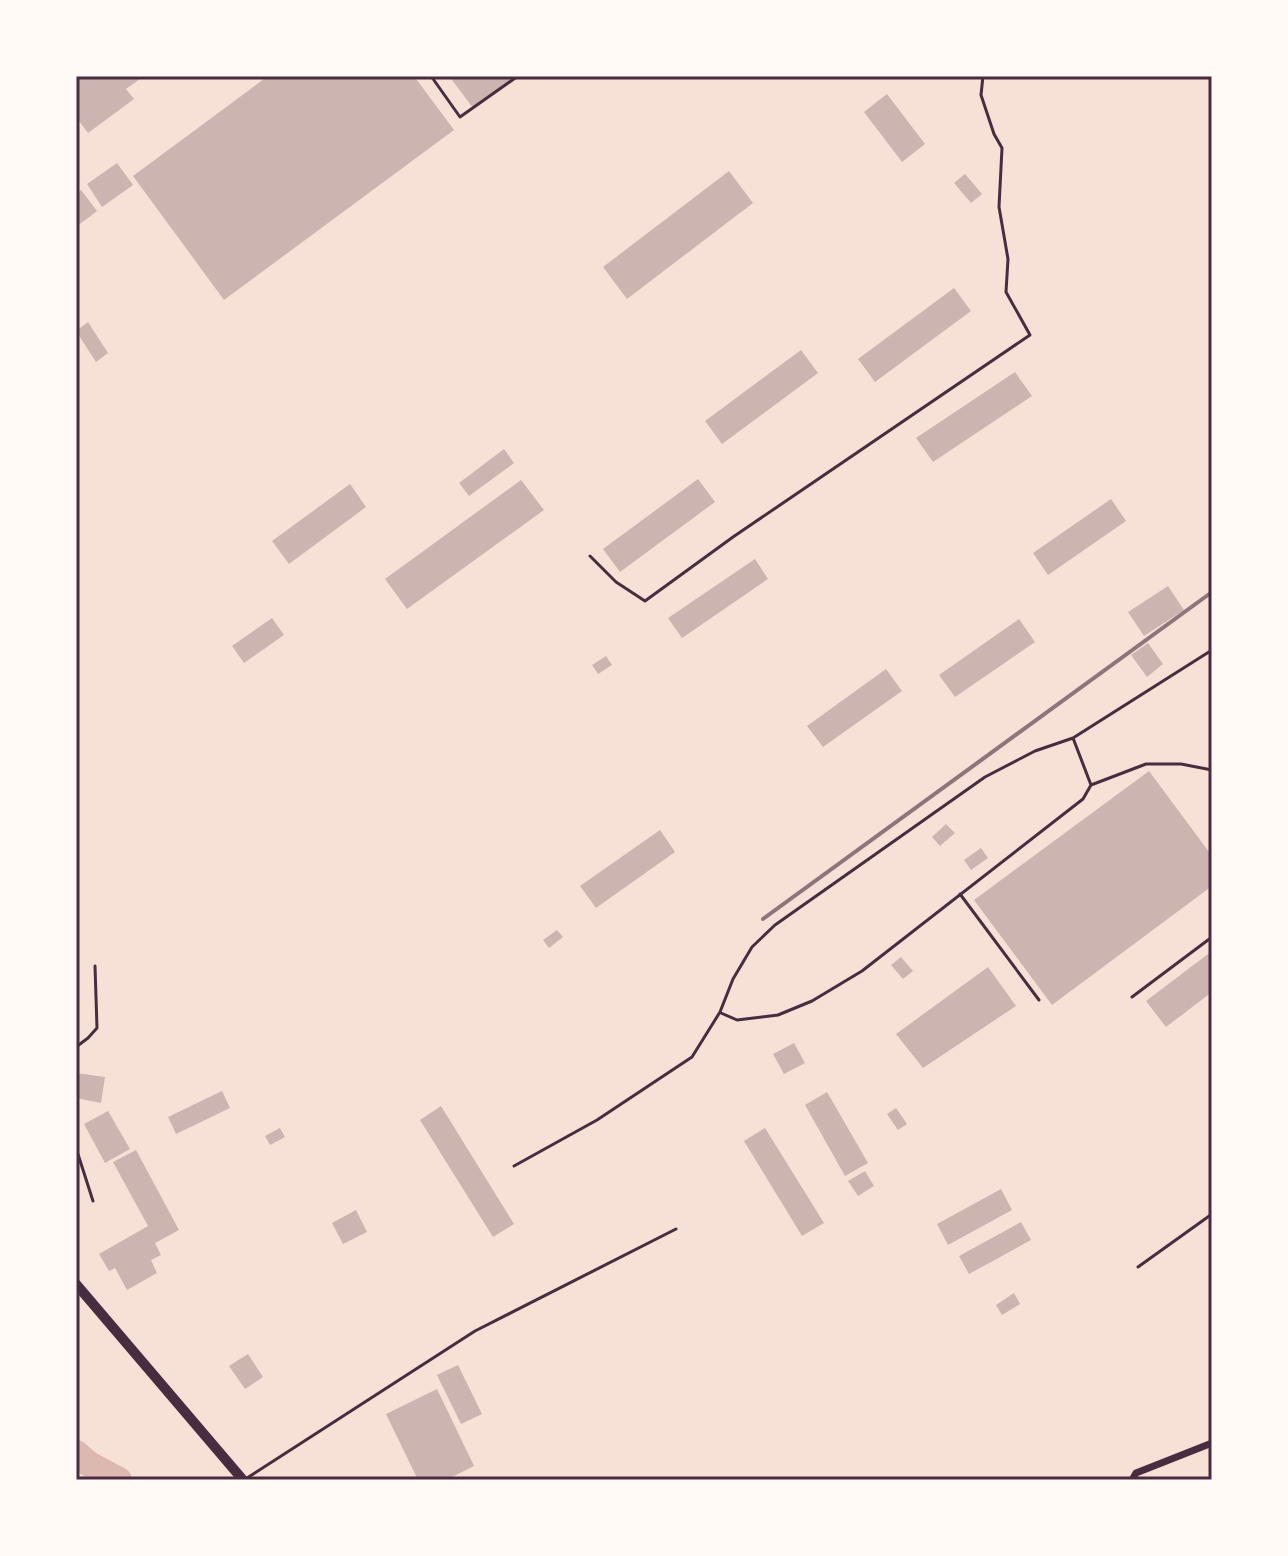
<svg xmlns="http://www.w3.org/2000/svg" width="1288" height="1556" viewBox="0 0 1288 1556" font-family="Raleway,sans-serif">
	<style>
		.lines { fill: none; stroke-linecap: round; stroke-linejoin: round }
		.river { stroke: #dcb8b0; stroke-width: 26 }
		.building { fill: #ccb4b1 }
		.service { stroke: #4a2c40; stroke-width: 3 }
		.minor { stroke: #4a2c40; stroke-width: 7 }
		.secondary { stroke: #4a2c40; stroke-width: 10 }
		.rail { stroke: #8f747c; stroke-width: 4 }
		.neatline { fill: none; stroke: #4a2c40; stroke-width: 3 }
	</style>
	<rect width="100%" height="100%" fill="#f7e1d7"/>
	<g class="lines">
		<path class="river" d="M76 1453 89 1464 119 1480"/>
	</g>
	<path class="building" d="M76 76H144L126 89 134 99 88 133 76 117Z
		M268 76H414L454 130 224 300 133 176Z
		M449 76H516L473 108Z
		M887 94 925 144 902 162 864 112Z
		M117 163 133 185 102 207 87 184Z
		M729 171 753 203 627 299 603 267Z
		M965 174 982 194 971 203 954 183Z
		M81 190 97 211 76 227V194Z
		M954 288 971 311 875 382 858 359Z
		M88 322 108 353 96 362 76 331Z
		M801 350 818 373 722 444 705 421Z
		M1015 372 1032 396 933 462 916 438Z
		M504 449 514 463 469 496 459 483Z
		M698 479 715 502 620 572 603 549Z
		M521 480 544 510 407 609 385 579Z
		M350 484 366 507 289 564 272 541Z
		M1111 499 1126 521 1048 575 1033 553Z
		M755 559 768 579 682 638 668 618Z
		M1168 586 1184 610 1144 636 1128 612Z
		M272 618 284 635 244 663 232 646Z
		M1019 619 1035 642 955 697 939 675Z
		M1148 643 1163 664 1147 677 1131 655Z
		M606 656 612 665 598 674 592 665Z
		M886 669 902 691 823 747 807 726Z
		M1149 771 1212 856V886L1052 1005 974 900Z
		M946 824 955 833 940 846 932 837Z
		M660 830 675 852 596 908 580 886Z
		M981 848 988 858 971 870 964 860Z
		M557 930 563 937 549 948 543 940Z
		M1212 951V992L1166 1027 1146 1001Z
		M901 957 913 971 903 979 891 965Z
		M988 967 1016 1006 923 1068 896 1034Z
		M794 1043 805 1063 784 1074 773 1054Z
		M76 1073 105 1077 101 1103 76 1098Z
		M222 1091 230 1108 176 1134 168 1117Z
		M827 1092 868 1163 845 1176 805 1105Z
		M441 1106 514 1224 493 1237 420 1120Z
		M896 1108 907 1124 898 1130 887 1114Z
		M108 1111 130 1149 105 1163 84 1124Z
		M280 1128 285 1137 270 1145 265 1136Z
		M765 1128 824 1223 802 1236 744 1141Z
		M136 1150 179 1230 155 1243 161 1255 151 1260 157 1273 127 1290 115 1268 109 1271 99 1254 148 1226 113 1162Z
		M865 1171 874 1186 858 1196 848 1181Z
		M1001 1189 1012 1210 948 1245 937 1224Z
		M356 1210 367 1232 343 1244 332 1223Z
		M1021 1222 1031 1240 969 1274 959 1256Z
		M1014 1293 1020 1304 1002 1315 996 1305Z
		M248 1354 263 1377 245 1389 229 1366Z
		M458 1365 482 1414 461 1424 437 1375Z
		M437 1389 474 1466 446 1480H418L386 1414Z"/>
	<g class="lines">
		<path class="service" d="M431 76 460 117 518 76
			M590 556 616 582 645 601 733 537 1030 335 1006 292 1008 259 999 207 1002 148 994 134 981 95 983 76
			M1091 785 1146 764H1181L1212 770
			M960 894 1039 1000
			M1132 997 1212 937
			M721 1013 737 1020 778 1015 812 1001 862 971 1083 799 1091 785 1073 738
			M76 1047 88 1038 97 1028 95 966
			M76 1148 93 1201
			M514 1166 597 1120 692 1057 720 1012 733 979 752 947 775 925 985 777 1035 751 1073 738 1212 650
			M1138 1267 1212 1214
			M247 1478 475 1331 676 1229"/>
		<path class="minor" d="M1132 1480 1136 1473 1212 1443"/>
		<path class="secondary" d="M76 1284 243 1480"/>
		<path class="rail" d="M763 919 1212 592"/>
	</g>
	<rect width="1288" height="1556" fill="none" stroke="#fffaf5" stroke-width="156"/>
	<rect x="78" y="78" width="1132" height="1400" class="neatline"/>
</svg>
